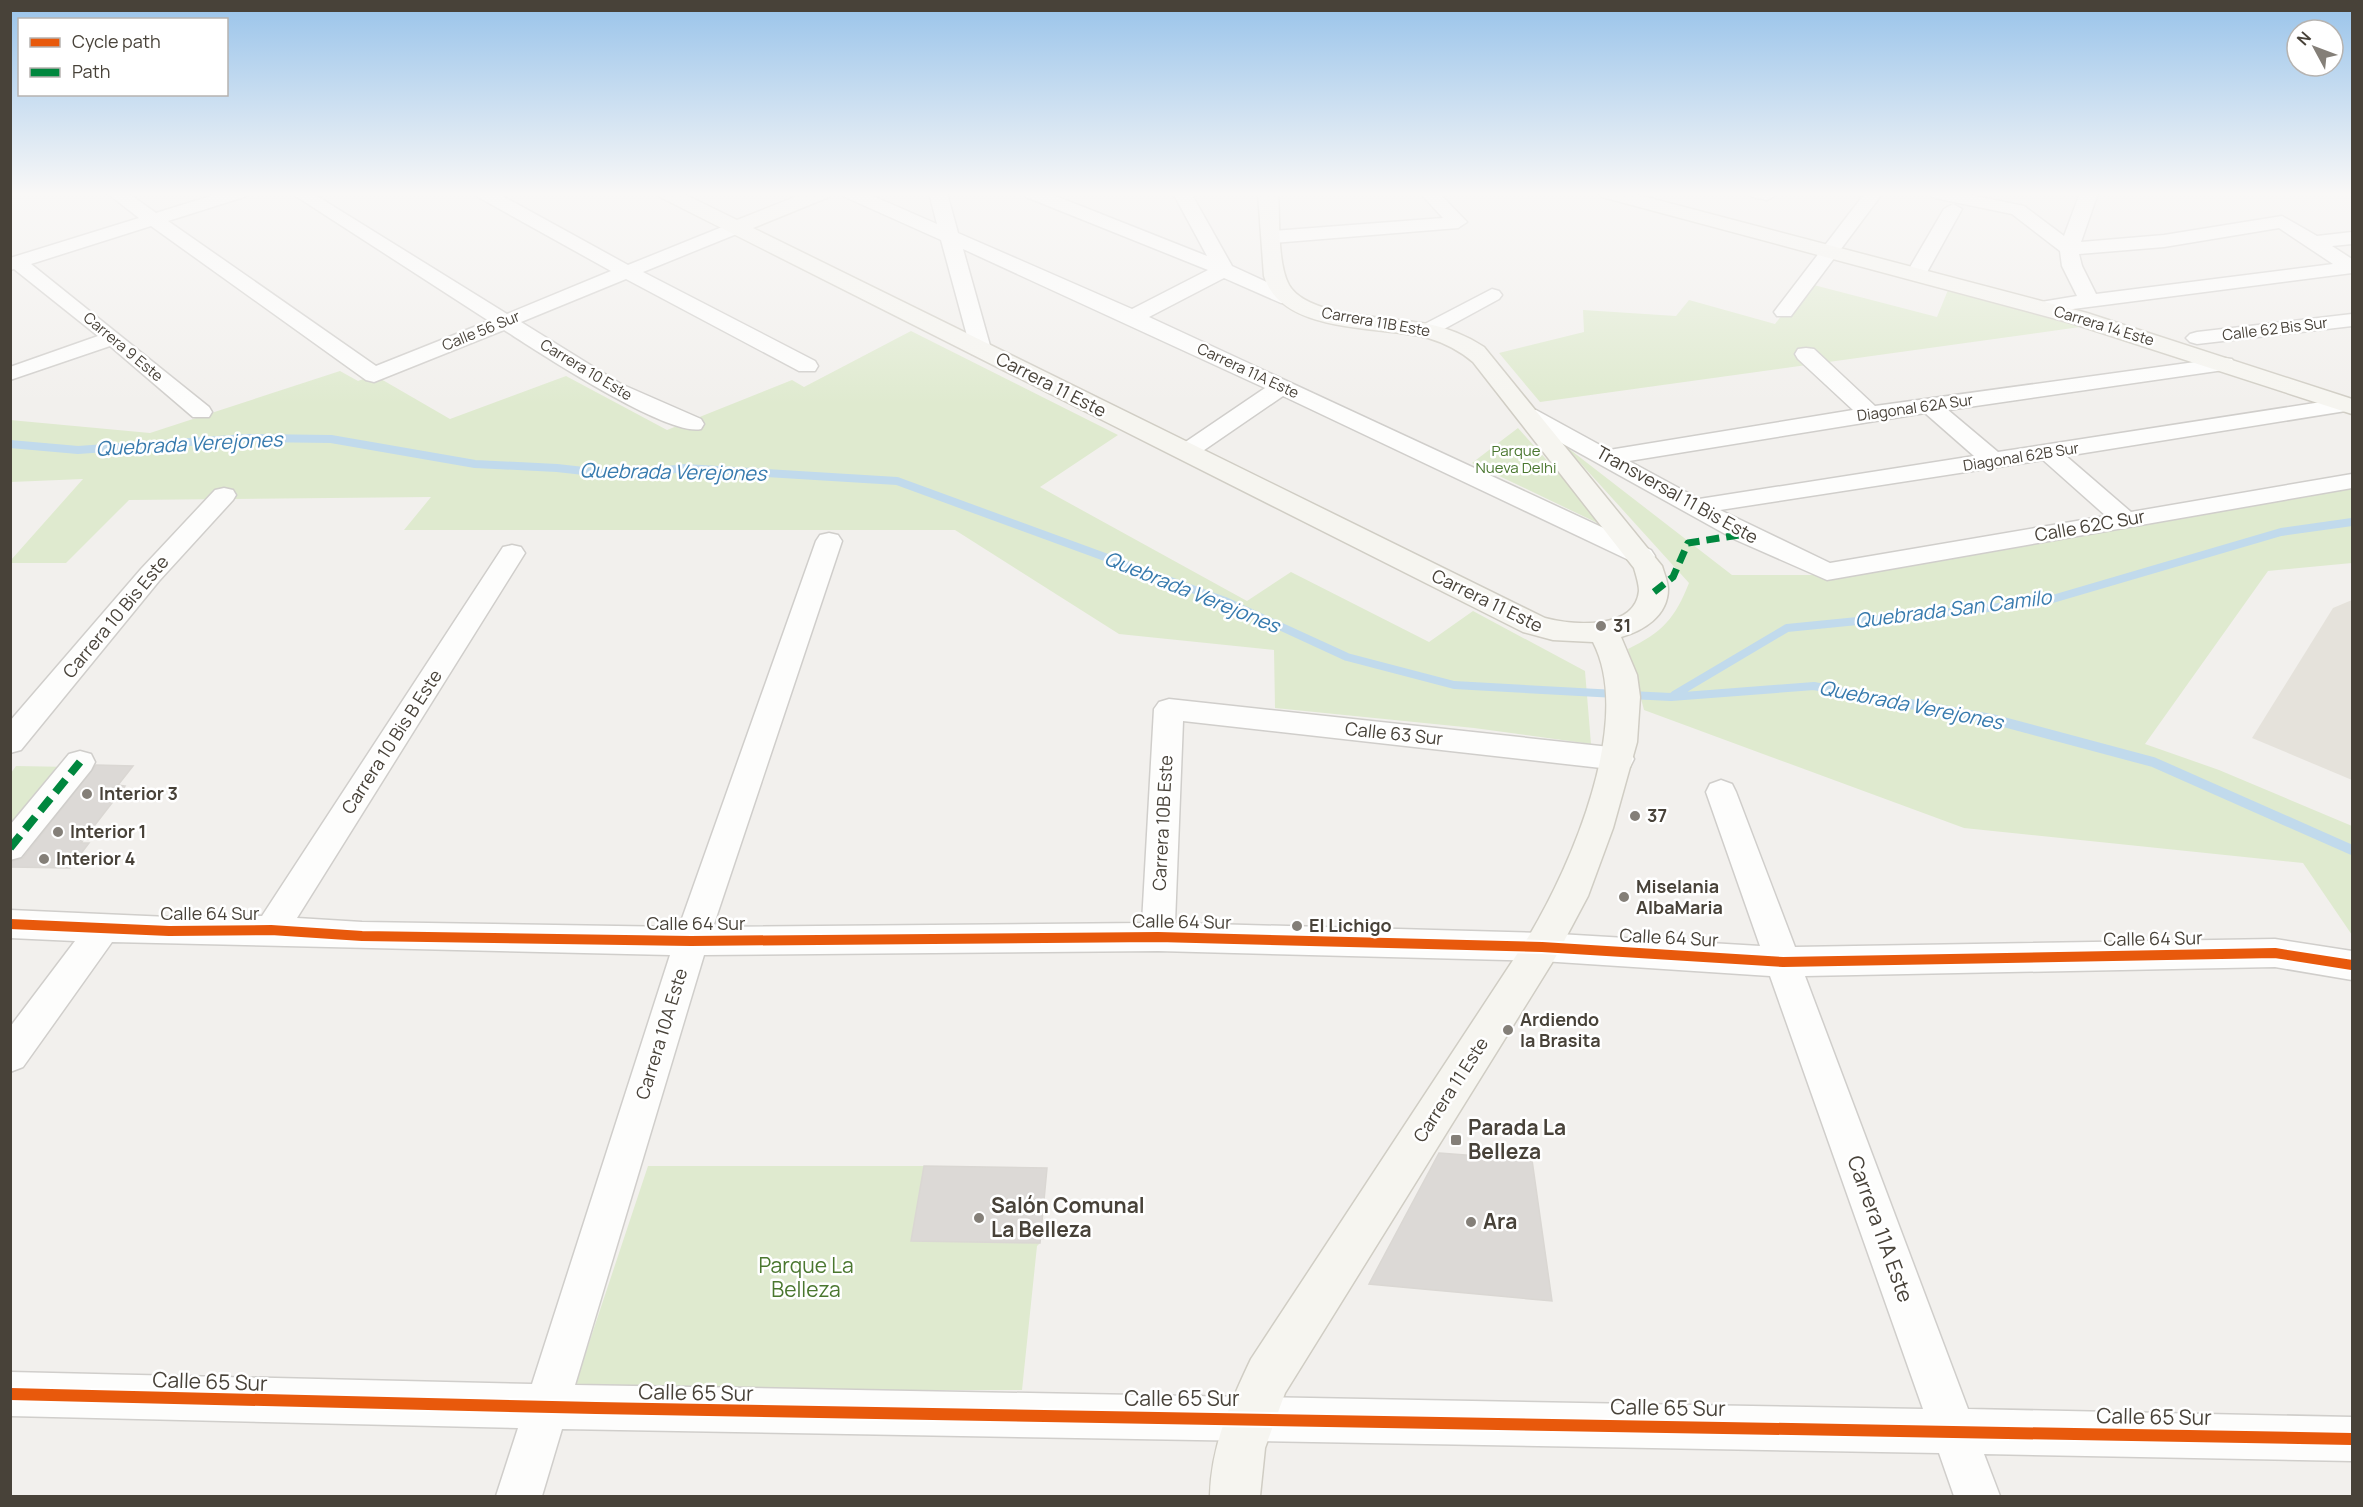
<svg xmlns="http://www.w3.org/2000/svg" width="2363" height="1507" viewBox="0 0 2363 1507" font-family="Manrope,sans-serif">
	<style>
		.residential { fill: #e5e2db }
		.green { fill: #dfeacf }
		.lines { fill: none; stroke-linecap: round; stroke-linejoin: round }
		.stream-far1 { stroke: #c1daec; stroke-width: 8 }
		.stream { stroke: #c1daec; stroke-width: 10 }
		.building { fill: #dcd9d6; stroke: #dad7d3; stroke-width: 1.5 }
		.street-casing { stroke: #d0cecb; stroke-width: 3 }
		.secondary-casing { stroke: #d0cdc4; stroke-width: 3 }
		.street { fill: #fdfdfc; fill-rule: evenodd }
		.secondary { fill: #f6f5f0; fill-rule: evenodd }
		.quiet-far1 { stroke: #00873e; stroke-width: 7; stroke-dasharray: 13 7; stroke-linecap: butt }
		.quiet { stroke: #00873e; stroke-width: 8; stroke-dasharray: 16 8; stroke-linecap: butt }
		.cycleway-far1-casing { stroke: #fff; stroke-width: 14 }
		.cycleway-casing { stroke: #fff; stroke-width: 16 }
		.cycleway-far1 { stroke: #e8590c; stroke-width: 10 }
		.cycleway { stroke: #e8590c; stroke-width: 12 }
		.poi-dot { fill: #847f78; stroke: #fff; stroke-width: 2 }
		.labels { text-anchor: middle; stroke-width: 5; stroke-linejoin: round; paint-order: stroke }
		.far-street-label { font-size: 15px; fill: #484239; stroke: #fff }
		.far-park-label { font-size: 15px; fill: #4a772f; stroke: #fff }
		.street-label { font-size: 18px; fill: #484239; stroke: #fff }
		.poi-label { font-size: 18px; font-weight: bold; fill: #484239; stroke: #fff; text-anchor: start }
		.water-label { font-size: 20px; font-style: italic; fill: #387bae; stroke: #fff }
		.near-poi-label { font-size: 21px; font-weight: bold; fill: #484239; stroke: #fff; text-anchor: start }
		.near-street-label { font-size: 21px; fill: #484239; stroke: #fff }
		.near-park-label { font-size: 21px; fill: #4a772f; stroke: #fff }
	</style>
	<rect width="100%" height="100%" fill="#f2f0ed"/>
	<path class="residential" d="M2352 600V780L2252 738 2333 608Z"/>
	<path class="green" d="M1806 283 1937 317 1948 290 2080 327 1540 402 1499 353 1584 332 1583 310 1676 316 1689 300 1775 324Z
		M911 331 1118 435 1040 487 1247 601 1291 572 1429 642 1473 611 1585 671 1591 744 1474 728 1275 708 1274 650 1119 634 955 530H404L431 497 129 500 66 563H11V560L83 479 11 482 10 420 150 433 340 371 358 381 374 375 450 419 566 376 667 430 792 380 804 387Z
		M1518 428 1608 528 1472 463Z
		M1564 445 1732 575H1844L2352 486V563L2268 571 2145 744 2219 770 2352 826V935L2303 863 1964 828 1644 710 1628 649C1663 632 1675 618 1689 583Z
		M16 766 73 767 11 844V773Z
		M648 1166H924L912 1241 1040 1243 1037 1246 1022 1390 573 1391Z"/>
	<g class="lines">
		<path class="stream-far1" d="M10 444 78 450 246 438 331 439 475 464 557 468 620 475 685 468 897 481 1225 601 1347 657 1454 685 1616 694
			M1630 695 1671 697 1814 686 1881 699
			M1674 695 1787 628 2039 603 2281 532 2352 522"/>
		<path class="stream" d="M1873 697 1996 720 2153 762 2352 850"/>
	</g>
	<path class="building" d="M96 765 133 766 118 785 125 786 81 843H89L70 868 10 867V862L23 858Z
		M1439 1153 1532 1160 1552 1301 1369 1284Z
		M924 1166 1047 1168 1040 1243 911 1241Z"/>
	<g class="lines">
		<defs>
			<path id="street" d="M107 193H128L156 213 220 193H247L244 197 168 221 376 366 489 321 291 193H312L507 314 611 271 478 197 475 193H497L628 265 737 221 744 223 746 227 744 231 643 272 815 361 818 366 815 371H799L626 279 521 322 621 384 701 419 704 424 701 429C667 437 537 351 504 330L374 382 366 380 151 226 31 264 209 407 212 412 209 417H193L110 346 10 380V367L98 336 14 269 10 270V258L139 218Z
				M842 193H866L937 224 929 193H947L958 233 1132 309 1208 270 1026 197 1023 193H1048L1207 256 1173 193H1191L1232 266 1295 295 1298 299 1295 303H1281L1224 278 1149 317 1651 550 1655 556 1651 562 1642 564 1633 562 1283 396 1194 457H1178L1174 452 1178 447 1265 388 963 249 991 349 988 354H972L941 240 845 197Z
				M1420 193H1439L1467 222 1458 228 1273 243 1264 237 1273 231 1443 218Z
				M1749 193H1775L1776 195 1767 200 1752 197Z
				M1865 193 1882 194 1791 316H1777L1774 312 1777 308Z
				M1926 193H1961L2024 206 2064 236 2080 193H2098L2081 242 2164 235 2282 216 2317 236 2352 232V244L2332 246 2352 259V273L2042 313 2035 311 2032 307 2035 303 2077 296 2062 266 2060 251 2012 214 1935 198ZM2279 228 2333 264 2096 294 2082 266 2079 254 2164 247Z
				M1953 204 1962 209 1926 274 1923 278H1909L1906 274 1944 209Z
				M1492 289 1499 291 1502 295 1499 299 1433 335H1419L1416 331 1419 327Z
				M2352 314V326L2197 344 2190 342 2186 338 2190 334 2197 332Z
				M1806 348 1814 349 1875 406 2224 358 2232 359 2235 364 2232 369 2224 370 1948 410 1998 452 2347 398 2352 400V410L2066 456 2131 512 2352 474V488L1827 580 1736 540 1520 420 1517 415 1520 410H1536L1609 450 1853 410 1798 359 1795 354 1798 349ZM1925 413 1974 456 1699 499 1629 461ZM2043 460 2106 516 1830 563 1720 510Z
				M224 488 233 490 236 495 233 500 159 581 21 750 10 753V721L141 569 215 490Z
				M829 533 838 535 842 541 713 927 1142 923 1154 709 1159 702 1169 699 1619 748 1630 751 1634 759 1630 767 1619 770 1183 721 1175 923 1542 933 1760 946 1706 792 1710 784 1721 780 1732 784 1736 792 1795 947 2275 939 2352 951V980L2275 967 1805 976 1968 1409 2352 1417V1461L1984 1454 2000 1496H1954L1939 1453 562 1429 542 1496H496L518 1428 10 1416V1372L532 1384 670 955 112 942 23 1067 10 1072V1027L75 941 10 938V910L169 917 262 916 503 547 512 545 521 547 525 553 297 918 362 922 679 927 816 541 820 535ZM1158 951 1542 961 1770 976 1923 1409 575 1385 704 955Z
				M80 751 91 754 95 762 91 770 21 857 10 860V825L69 754Z"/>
			<path id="secondary" d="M657 193H682L737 220 805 193H832L829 197 753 228 1545 618C1572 625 1635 631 1639 591 1639 584 1636 575 1634 568L1473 362C1460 351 1445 343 1428 338 1381 325 1282 335 1264 276L1258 193H1278C1280 218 1277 263 1289 285 1308 318 1394 317 1428 324 1448 328 1467 336 1484 347L1662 566C1664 573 1668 582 1668 589 1668 616 1643 631 1621 637L1637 675 1640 697 1637 742 1613 828 1588 896 1555 958 1285 1393 1265 1448 1260 1496H1210C1211 1447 1230 1403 1251 1359L1529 936C1571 866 1634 721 1593 642L1553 640 1523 632 660 197Z
				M1599 193H1631L2087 313 2352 399V414L2071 323 1602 197Z"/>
		</defs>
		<use href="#street" class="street-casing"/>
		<use href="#secondary" class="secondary-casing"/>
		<use href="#street" class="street"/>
		<use href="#secondary" class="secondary"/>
		<path class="quiet-far1" d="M1654 592 1673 577 1688 543 1745 534"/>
		<path class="quiet" d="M10 848 80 762"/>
		<defs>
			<path id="cycleway-far1" d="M10 924 169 931 271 930 362 936 691 941 1158 937 1542 947 1783 962 2275 953 2352 965"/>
			<path id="cycleway" d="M10 1394 596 1408 2352 1439"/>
		</defs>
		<use href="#cycleway-far1" class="cycleway-far1-casing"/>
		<use href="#cycleway" class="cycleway-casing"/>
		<use href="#cycleway-far1" class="cycleway-far1"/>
		<use href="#cycleway" class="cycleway"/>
	</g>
	<linearGradient id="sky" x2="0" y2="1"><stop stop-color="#98c3ea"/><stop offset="0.48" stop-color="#f9f8f7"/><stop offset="1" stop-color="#f9f8f7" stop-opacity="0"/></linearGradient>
	<rect width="2363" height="404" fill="url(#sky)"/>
	<g class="poi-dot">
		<circle cx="1601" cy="626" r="6"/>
		<circle cx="87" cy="794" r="6"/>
		<circle cx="1635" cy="816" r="6"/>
		<circle cx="58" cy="832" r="6"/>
		<circle cx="44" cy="859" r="6"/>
		<circle cx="1624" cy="897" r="6"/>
		<circle cx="1297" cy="926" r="6"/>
		<circle cx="1508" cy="1030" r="6"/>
		<rect x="1450" y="1134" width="12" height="12" rx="3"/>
		<circle cx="979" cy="1218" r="6"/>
		<circle cx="1471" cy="1222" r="6"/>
	</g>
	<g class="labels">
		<g class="far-street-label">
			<text transform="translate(1376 322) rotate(10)" y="5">Carrera 11B Este</text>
			<text transform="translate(2104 326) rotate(17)" y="5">Carrera 14 Este</text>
			<text transform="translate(2275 329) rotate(-7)" y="5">Calle 62 Bis Sur</text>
			<text transform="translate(481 331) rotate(-22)" y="5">Calle 56 Sur</text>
			<text transform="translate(123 347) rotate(40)" y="5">Carrera 9 Este</text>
			<text transform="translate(586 370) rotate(31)" y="5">Carrera 10 Este</text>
			<text transform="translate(1248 371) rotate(25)" y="5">Carrera 11A Este</text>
			<text transform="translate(1915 408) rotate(-8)" y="5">Diagonal 62A Sur</text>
			<text transform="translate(2021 457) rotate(-9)" y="5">Diagonal 62B Sur</text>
		</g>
		<g class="far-park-label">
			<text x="1516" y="456">Parque<tspan x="1516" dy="17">Nueva Delhi</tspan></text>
		</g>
		<g class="street-label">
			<text transform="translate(1051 385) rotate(27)" y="6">Carrera 11 Este</text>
			<text transform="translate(1677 495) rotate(29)" y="6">Transversal 11 Bis Este</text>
			<text transform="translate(2090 526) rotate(-10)" y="6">Calle 62C Sur</text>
			<text transform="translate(1487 601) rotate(26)" y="6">Carrera 11 Este</text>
			<text transform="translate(116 617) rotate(-50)" y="6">Carrera 10 Bis Este</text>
			<text transform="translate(1394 734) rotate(6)" y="6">Calle 63 Sur</text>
			<text transform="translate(392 742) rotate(-57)" y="6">Carrera 10 Bis B Este</text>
			<text transform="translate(1163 823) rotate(-87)" y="6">Carrera 10B Este</text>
			<text x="210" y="920">Calle 64 Sur</text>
			<text transform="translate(1182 922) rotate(1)" y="6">Calle 64 Sur</text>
			<text x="696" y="930">Calle 64 Sur</text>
			<text transform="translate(1669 938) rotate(3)" y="6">Calle 64 Sur</text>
			<text transform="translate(2153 939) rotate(-1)" y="6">Calle 64 Sur</text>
			<text transform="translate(662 1034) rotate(-73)" y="6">Carrera 10A Este</text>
			<text transform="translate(1451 1090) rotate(-57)" y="6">Carrera 11 Este</text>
		</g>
		<g class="poi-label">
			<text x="1613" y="632">31</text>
			<text x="99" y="800">Interior 3</text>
			<text x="1647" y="822">37</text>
			<text x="70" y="838">Interior 1</text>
			<text x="56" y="865">Interior 4</text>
			<text x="1636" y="893">Miselania<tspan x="1636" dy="21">AlbaMaria</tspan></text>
			<text x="1309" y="932">El Lichigo</text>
			<text x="1520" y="1026">Ardiendo<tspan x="1520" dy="21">la Brasita</tspan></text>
		</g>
		<g class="water-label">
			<text transform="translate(189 444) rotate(-3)" y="7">Quebrada Verejones</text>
			<text transform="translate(673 472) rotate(1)" y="7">Quebrada Verejones</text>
			<text transform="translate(1192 592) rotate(22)" y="7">Quebrada Verejones</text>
			<text transform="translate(1953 609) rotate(-7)" y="7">Quebrada San Camilo</text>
			<text transform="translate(1911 705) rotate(11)" y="7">Quebrada Verejones</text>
		</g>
		<g class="near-poi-label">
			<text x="1468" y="1135">Parada La<tspan x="1468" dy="24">Belleza</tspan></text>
			<text x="991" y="1213">Salón Comunal<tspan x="991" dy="24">La Belleza</tspan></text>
			<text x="1483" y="1229">Ara</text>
		</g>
		<g class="near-street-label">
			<text transform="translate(1880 1229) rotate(70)" y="7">Carrera 11A Este</text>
			<text transform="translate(210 1382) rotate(2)" y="7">Calle 65 Sur</text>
			<text transform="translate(696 1393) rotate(1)" y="7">Calle 65 Sur</text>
			<text x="1182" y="1406">Calle 65 Sur</text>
			<text transform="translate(1668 1408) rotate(1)" y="7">Calle 65 Sur</text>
			<text transform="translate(2154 1417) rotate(1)" y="7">Calle 65 Sur</text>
		</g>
		<g class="near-park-label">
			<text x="806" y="1273">Parque La<tspan x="806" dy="24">Belleza</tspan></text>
		</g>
	</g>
	<rect width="2363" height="1507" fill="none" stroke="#484239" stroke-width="24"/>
	<rect x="18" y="18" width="210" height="78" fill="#ffffff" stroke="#b6b3b0" stroke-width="1.5"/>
	<rect x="30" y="38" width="30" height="9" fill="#e8590c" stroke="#b6b3b0" stroke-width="1.5"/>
	<text x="72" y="48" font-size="18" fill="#484239">Cycle path</text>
	<rect x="30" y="68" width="30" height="9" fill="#00873e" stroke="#b6b3b0" stroke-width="1.5"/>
	<text x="72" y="78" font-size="18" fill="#484239">Path</text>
	<g transform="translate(2315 48) rotate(311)"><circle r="28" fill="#ffffff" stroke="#b6b3b0" stroke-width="1.5"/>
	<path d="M0-4.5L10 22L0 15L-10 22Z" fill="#847f78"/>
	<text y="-9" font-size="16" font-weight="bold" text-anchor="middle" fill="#484239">N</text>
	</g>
</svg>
